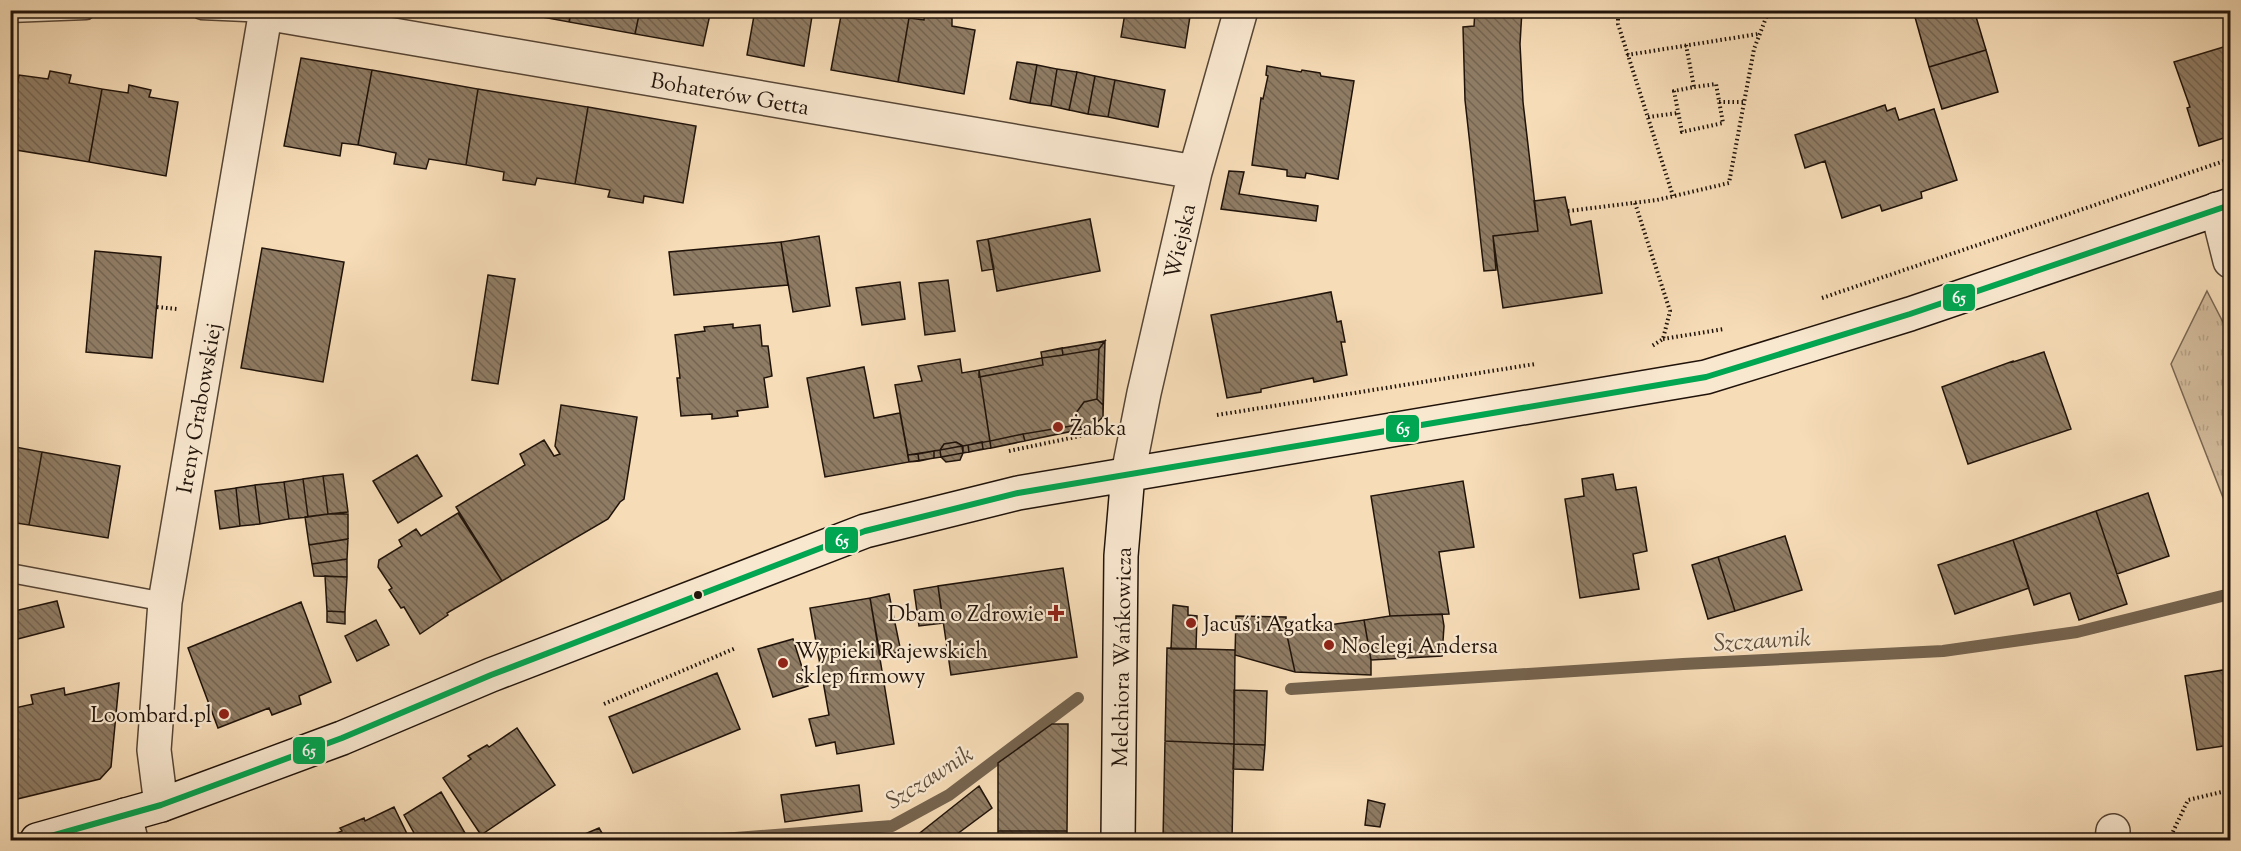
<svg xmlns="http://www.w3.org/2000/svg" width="2241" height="851" viewBox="0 0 2241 851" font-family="'Sorts Mill Goudy',serif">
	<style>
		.grass { fill: url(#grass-tufts); stroke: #796652; stroke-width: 1.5 }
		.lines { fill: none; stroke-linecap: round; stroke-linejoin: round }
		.stream { stroke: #75634e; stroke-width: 12 }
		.building { fill: url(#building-back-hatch); stroke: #20130a; stroke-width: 1.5 }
		.lane-casing { stroke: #564535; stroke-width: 21 }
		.street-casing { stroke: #564535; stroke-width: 36 }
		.secondary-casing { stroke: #20130a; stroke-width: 36 }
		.path { stroke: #20130a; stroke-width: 4; stroke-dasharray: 1.5 3; stroke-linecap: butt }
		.lane { stroke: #f9e8d0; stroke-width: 18 }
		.street { stroke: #f9e8d0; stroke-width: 33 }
		.secondary { stroke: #f9e8d0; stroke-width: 33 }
		.bus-1-casing { stroke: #f9e8d0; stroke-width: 10 }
		.bus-1 { stroke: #00a651; stroke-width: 6 }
		.poi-dot { fill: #8f2418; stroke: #f9e8d0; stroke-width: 2 }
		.bus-dot { fill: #20130a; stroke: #f9e8d0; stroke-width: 2 }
		.labels { text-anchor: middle; stroke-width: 4.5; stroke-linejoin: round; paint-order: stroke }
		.street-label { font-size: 22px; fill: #20130a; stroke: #f9e8d0 }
		.poi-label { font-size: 22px; fill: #20130a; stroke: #f9e8d0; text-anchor: start }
		.water-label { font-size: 24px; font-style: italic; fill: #5f4f3d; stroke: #f9e8d0 }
		.line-badge { stroke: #f9e8d0; stroke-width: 2 }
		.badge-label { font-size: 16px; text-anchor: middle; font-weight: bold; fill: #fff }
	</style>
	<defs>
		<pattern id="grass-tufts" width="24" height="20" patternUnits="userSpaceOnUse" patternTransform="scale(1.5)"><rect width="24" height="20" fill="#d2ba9a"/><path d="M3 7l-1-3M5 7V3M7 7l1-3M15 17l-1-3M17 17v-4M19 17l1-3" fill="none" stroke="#b49f83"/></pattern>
		<pattern id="building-back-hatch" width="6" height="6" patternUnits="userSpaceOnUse" patternTransform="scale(1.5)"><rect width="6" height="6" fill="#8f7c64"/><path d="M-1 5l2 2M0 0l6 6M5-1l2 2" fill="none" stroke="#746451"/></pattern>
	</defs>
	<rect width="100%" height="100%" fill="#f6dcb7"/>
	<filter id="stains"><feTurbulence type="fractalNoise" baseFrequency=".00333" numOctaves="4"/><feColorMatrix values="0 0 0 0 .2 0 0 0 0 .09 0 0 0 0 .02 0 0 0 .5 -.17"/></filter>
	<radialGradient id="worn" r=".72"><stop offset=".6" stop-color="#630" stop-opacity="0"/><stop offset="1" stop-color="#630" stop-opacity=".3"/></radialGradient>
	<path class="grass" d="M2207 291 2230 336 2229 513 2171 364Z"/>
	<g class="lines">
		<path class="stream" d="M1291 689 1683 664 1943 651 2077 632 2230 594
			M709 840 892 826 949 795 1078 698"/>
	</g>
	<path class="building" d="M504 10H572L569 22Z
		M572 10H640L635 34 569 22Z
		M640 10H711L703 46 635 34Z
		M755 10H813L804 66 747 55Z
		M842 10H895L894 16 909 18 898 82 831 70Z
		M1118 10H1191L1185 48 1121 37 1125 13Z
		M1475 10H1522L1520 44 1523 102 1538 231 1493 236 1496 270 1484 271 1465 100 1463 27 1474 26Z
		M1913 10H1974L1986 50 1929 67Z
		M925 13 952 18V26L975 30 964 94 898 82 909 18 924 20Z
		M2230 45V136L2199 146 2187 108 2190 107 2174 62Z
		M1986 50 1998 92 1942 109 1929 67Z
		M301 58 372 70 358 145 342 143 340 156 284 146Z
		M1017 62 1037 65 1030 103 1010 99Z
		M1037 65 1057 69 1051 106 1030 103Z
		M1267 66 1301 72 1302 70 1320 73 1321 76 1354 81 1338 179 1306 173 1305 178 1287 176V170L1252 165 1261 98 1263 99 1268 76 1266 75Z
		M1057 69 1077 72 1069 110 1051 106Z
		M372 70 478 89 466 165 429 159 426 169 394 164 396 153 358 145Z
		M50 71 71 75 69 83 102 89 89 162 10 149V124L19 75 48 79Z
		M1077 72 1095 76 1088 114 1069 110Z
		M1095 76 1115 80 1108 117 1088 114Z
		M1115 80 1165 90 1158 127 1108 117Z
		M129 85 151 90 149 97 178 102 166 176 89 162 102 89 128 93Z
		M478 89 588 107 575 184 537 178 535 185 503 180 504 172 466 165Z
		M1885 105 1887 111 1895 108 1899 120 1934 109 1957 180 1921 192 1922 198 1882 211 1880 205 1842 218 1825 161 1805 168 1795 135Z
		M588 107 696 126 683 203 644 196 643 203 608 197 610 190 575 184Z
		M1229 171 1244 172 1239 194 1318 206 1316 221 1221 209Z
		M1565 197 1571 225 1591 221 1602 293 1503 308 1493 236 1538 231 1534 201Z
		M1090 219 1100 271 997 291 988 239Z
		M819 236 830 306 793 312 781 242Z
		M988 239 994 269 982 271 977 241Z
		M781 242 788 285 674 295 669 252Z
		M262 248 344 262 323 382 241 368Z
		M95 251 161 257 152 358 86 352Z
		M488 275 515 279 498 384 472 380Z
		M948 280 955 331 925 335 919 283Z
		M900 282 905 319 862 325 856 288Z
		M1331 292 1337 322 1341 321 1345 342H1341L1347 375 1314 382 1313 378 1261 389V392L1227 398 1211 315Z
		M733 324V328L760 325 762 346H768L772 376 764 378 768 407 737 411 738 416 712 419V414L681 416 677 378H680L675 335 705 331 704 327Z
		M1105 341 1103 417 1092 427 991 448 979 370 1042 358 1041 352Z
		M1105 341 1099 349 1063 355 1062 348Z
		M1105 341 1103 405 1097 399 1099 349Z
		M1062 348 1063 355 1042 358 1041 352Z
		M2044 352 2071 429 1968 464 1942 387 2013 361V362Z
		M1042 358 1043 365 979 377V370Z
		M960 359 962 373 979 370 991 448 963 453 960 460 946 462 941 457 909 462 895 385 922 381 918 366Z
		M960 359 962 373 979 370 990 441 963 446 956 442 944 444 940 450 908 455 895 385 922 381 918 366Z
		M864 367 874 418 900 413 909 462 825 477 807 378Z
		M1097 399 1103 405V417L1092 427 1084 429 1077 425 1076 413 1084 402Z
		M561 405 637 417 624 499 620 502 608 519 502 581 456 507 525 465 520 454 544 440 554 456 560 454 555 446Z
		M1077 425 1084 429 1025 441 1023 434Z
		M1023 434 1025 441 991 448 990 441Z
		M956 442 963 446V453L960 460 946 462 941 457 940 450 944 444Z
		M982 442 983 449 969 452 968 445Z
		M10 446 42 452 29 525 10 522Z
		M962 446 963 453 941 457 940 450Z
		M934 451V458L919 461 918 454Z
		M42 452 120 466 108 538 29 525Z
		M918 454 919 461 909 462 908 455Z
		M417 455 442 496 398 523 373 481Z
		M343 474 348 512 328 514 323 476Z
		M1613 474 1616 490 1636 487 1647 551 1633 554 1639 589 1580 598 1565 499 1584 496 1582 479Z
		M323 476 328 514 308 517 303 479Z
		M303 479 308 517 289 519 284 482Z
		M1463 481 1474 547 1439 552 1449 614 1390 616 1371 496Z
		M284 482 289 519 260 524 255 485Z
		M255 485 260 524 240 526 236 488Z
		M236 488 240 526 220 529 215 491Z
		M2148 493 2169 556 2117 574 2096 511Z
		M2096 511 2127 604 2079 620 2070 593 2034 605 2013 540Z
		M458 513 502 581 447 613 448 615 420 634 404 607 401 608 389 590 392 588 378 567 379 560 402 546 399 540 416 529 421 536Z
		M328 514H348V539L309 545 305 517Z
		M1785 536 1802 590 1735 611 1718 557Z
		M348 539 347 559 312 564 309 545Z
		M2013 540 2029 588 1955 614 1938 565Z
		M1718 557 1735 611 1708 619 1692 565Z
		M347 559V577L314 576 312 564Z
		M1063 568 1077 657 951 675 938 586Z
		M325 576 347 577 345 612 327 611Z
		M938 586 943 623 919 626 914 590Z
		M889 594 901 652 880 655 870 598Z
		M870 598 894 744 837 754 835 742 816 746 809 719 829 715 810 608Z
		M57 601 64 627 10 641V612Z
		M301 602 331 682 299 696 301 704 272 715 269 708 218 728 188 648Z
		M1173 605 1188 607V615L1197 616 1196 649H1171Z
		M327 611 345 612V624L327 622Z
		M1442 614 1444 626 1442 656 1371 660 1364 620 1390 616Z
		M1236 616 1286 617V631L1295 672 1235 655Z
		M376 620 389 645 357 661 345 636Z
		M1364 620 1371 660V675L1295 672 1286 631Z
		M793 639 808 686 773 697 758 649Z
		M1167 648 1235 650 1234 744 1165 741Z
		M2230 669V745L2197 750 2185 676Z
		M717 673 740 729 633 773 609 717Z
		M119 683 111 767 100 779 13 800 10 790V709L33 704 31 695 64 688 65 695Z
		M1234 690 1267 691 1265 745 1234 744Z
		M1052 724H1068L1067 831H998V763Z
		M517 728 555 785 481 835 443 778 471 759 468 756 487 745 489 747Z
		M1165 741 1234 744 1232 840H1163Z
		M1234 744 1265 745 1263 770 1233 769Z
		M859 785 862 811 785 822 781 795Z
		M979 786 992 808 949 840H911Z
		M441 792 465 833 454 840H418L404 815Z
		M1368 800 1385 804 1380 827 1365 825Z
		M394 807 410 840H320L342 831 340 828 364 818 365 821Z
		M599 828 606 840H583L580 836Z
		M998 831H1067V840H998Z"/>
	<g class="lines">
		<defs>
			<path id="lane" d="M201 10 265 13
				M10 13 86 10
				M10 573 165 602"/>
			<path id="street" d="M265 13 1195 172
				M2217 209 2230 261
				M1128 474 1144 393 1195 172 1241 10
				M161 805 154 750 165 602 266 10
				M125 815 131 840
				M2112 840 2113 831"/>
			<path id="secondary" d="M37 840 161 805 342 738 491 675 865 531 1018 493 1706 377 1910 314 2230 205
				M1118 840 1121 556 1128 474"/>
		</defs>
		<use href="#lane" class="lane-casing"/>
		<use href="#street" class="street-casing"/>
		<use href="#secondary" class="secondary-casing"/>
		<path class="path" d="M1618 10V24L1673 196
			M1686 45 1694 87 1674 91 1682 132 1723 123 1716 84 1694 87
			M1627 55 1758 34
			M1719 102H1744
			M1648 117 1678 113
			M1635 203 1670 311 1663 339 1652 346
			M1568 211 1657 200 1729 183 1754 49 1769 10
			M1822 298 2230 159
			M157 307 177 309
			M1663 339 1724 329
			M1217 415 1535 364
			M1009 451 1099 432
			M604 704 736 648
			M2169 840 2188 800 2230 790"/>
		<use href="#lane" class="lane"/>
		<use href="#street" class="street"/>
		<use href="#secondary" class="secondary"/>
		<defs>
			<path id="bus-1" d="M37 840 161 805 342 738 491 675 865 531 1018 493 1706 377 1910 314 2230 205"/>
		</defs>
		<use href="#bus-1" class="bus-1-casing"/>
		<use href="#bus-1" class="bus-1"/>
	</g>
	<g class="poi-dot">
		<circle cx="1058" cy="427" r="6"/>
		<path d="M1053 604h6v6h6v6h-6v6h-6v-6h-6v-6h6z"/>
		<circle cx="1191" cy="623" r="6"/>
		<circle cx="1329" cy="645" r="6"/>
		<circle cx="783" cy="663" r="6"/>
		<circle cx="224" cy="714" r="6"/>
	</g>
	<circle class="bus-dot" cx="698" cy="595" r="5"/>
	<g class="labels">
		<g class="street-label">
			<text transform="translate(730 93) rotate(10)" y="8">Bohaterów Getta</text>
			<text transform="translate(1179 241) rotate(-77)" y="8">Wiejska</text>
			<text transform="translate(198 408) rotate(-80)" y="8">Ireny Grabowskiej</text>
			<text transform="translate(1121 657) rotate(-89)" y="8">Melchiora Wańkowicza</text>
		</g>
		<g class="poi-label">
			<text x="1070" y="435">Żabka</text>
			<text x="1044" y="621" text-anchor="end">Dbam o Zdrowie</text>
			<text x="1203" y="631">Jacuś i Agatka</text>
			<text x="1341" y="653">Noclegi Andersa</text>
			<text x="795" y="658">Wypieki Rajewskich<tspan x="795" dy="25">sklep firmowy</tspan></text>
			<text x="212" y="722" text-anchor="end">Loombard.pl</text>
		</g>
		<g class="water-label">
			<text transform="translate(1762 640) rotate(-3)" y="8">Szczawnik</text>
			<text transform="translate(929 777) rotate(-32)" y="8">Szczawnik</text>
		</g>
	</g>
	<g class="line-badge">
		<rect x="1942" y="283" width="34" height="29" rx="6" fill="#00a651"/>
		<rect x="1385" y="414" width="35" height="29" rx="6" fill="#00a651"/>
		<rect x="824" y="526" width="35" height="28" rx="6" fill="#00a651"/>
		<rect x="292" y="736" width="34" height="29" rx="6" fill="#00a651"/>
	</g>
	<g class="badge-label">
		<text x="1959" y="303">65</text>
		<text x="1403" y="434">65</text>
		<text x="842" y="546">65</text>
		<text x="309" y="756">65</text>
	</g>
	<rect width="2241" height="851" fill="none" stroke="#f6dcb7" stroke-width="36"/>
	<rect x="12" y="12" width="2217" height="827" fill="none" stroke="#20130a" stroke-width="3"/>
	<rect x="18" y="18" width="2205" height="815" fill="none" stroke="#20130a" stroke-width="1.5"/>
	<rect width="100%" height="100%" filter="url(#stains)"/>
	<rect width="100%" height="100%" fill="url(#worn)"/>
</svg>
